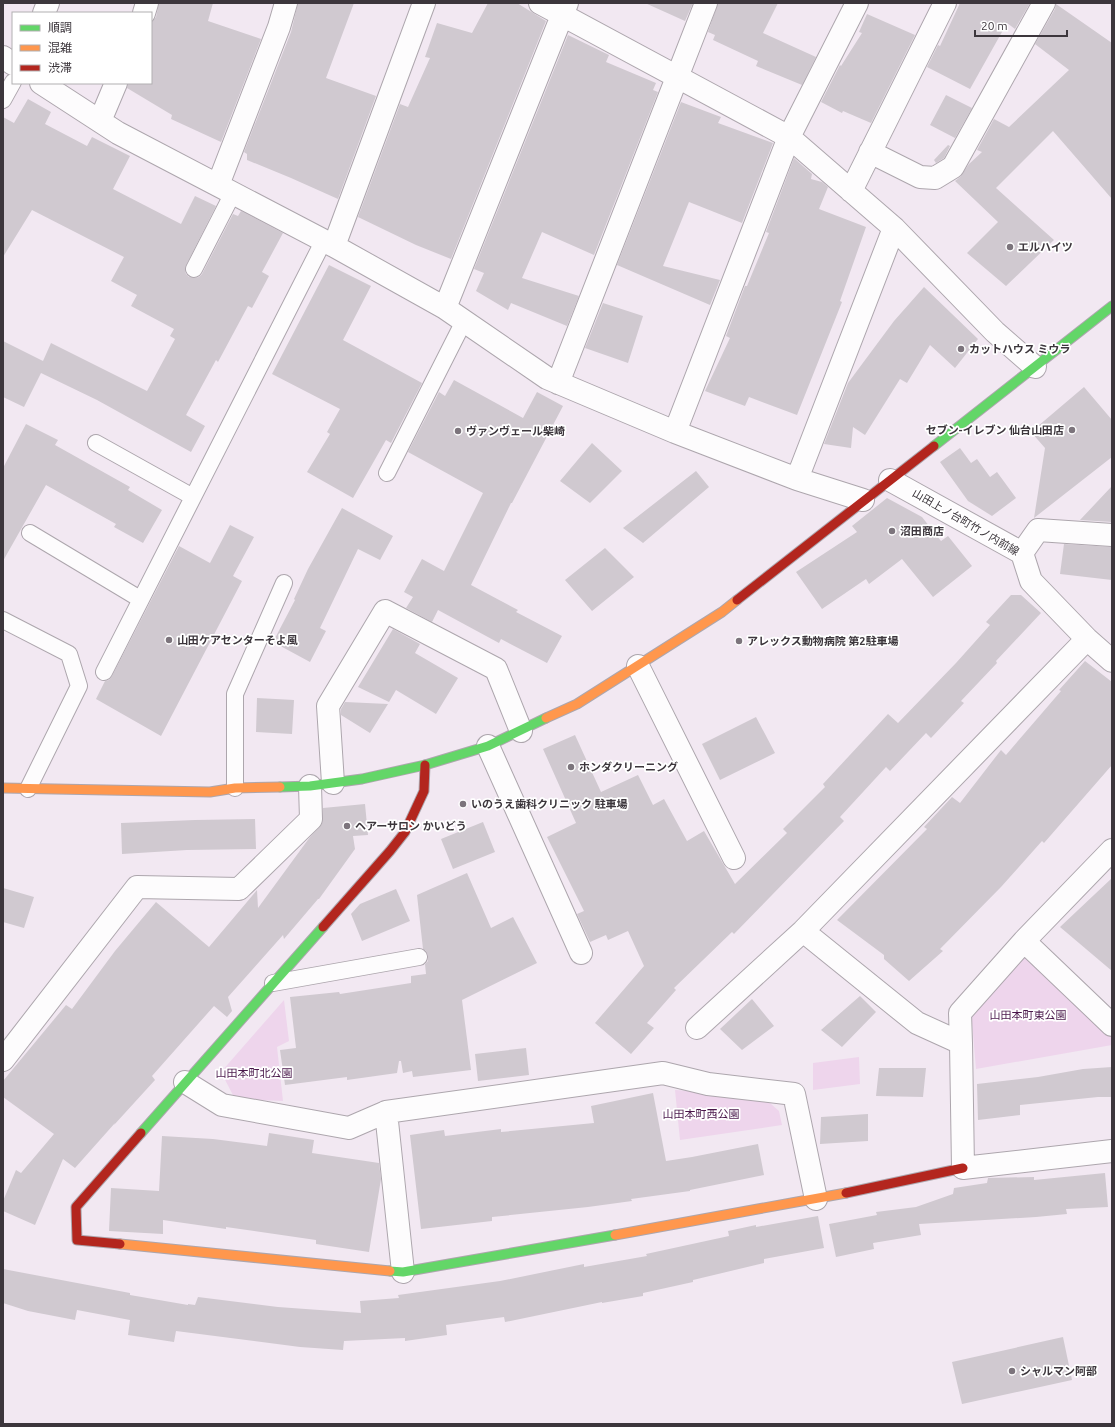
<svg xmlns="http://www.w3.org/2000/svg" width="1115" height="1427" viewBox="0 0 1115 1427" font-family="Ubuntu,'Noto Sans JP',sans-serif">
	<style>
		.green { fill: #eed5ec }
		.building { fill: #d0c9d0 }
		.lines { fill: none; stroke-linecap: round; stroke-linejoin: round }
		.lane-casing { stroke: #ada6ad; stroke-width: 18 }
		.street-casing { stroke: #ada6ad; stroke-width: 24 }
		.fast-casing { stroke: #ada6ad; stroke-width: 11 }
		.slow-casing { stroke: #ada6ad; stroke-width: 11 }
		.jam-casing { stroke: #ada6ad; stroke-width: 11 }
		.lane { stroke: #fdfcfd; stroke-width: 16 }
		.street { stroke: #fdfcfd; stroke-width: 22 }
		.fast { stroke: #63d668; stroke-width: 9 }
		.slow { stroke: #ff974d; stroke-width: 9 }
		.jam { stroke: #b3261e; stroke-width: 9 }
		.poi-dot { fill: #7c747c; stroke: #fff; stroke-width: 1.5 }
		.labels { text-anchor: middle; stroke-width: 3.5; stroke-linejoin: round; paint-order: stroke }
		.poi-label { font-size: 11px; font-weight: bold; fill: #3c363c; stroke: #fff; text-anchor: start }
		.street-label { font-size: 11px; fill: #3c363c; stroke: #fff }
		.park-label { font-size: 11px; fill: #49174a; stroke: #fff }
	</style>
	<rect width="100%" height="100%" fill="#f2e8f2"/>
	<path class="green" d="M1026 953 1112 1034V1045L976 1069 971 1010Z
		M284 1000 289 1041 277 1047 283 1101 235 1099 221 1072Z
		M859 1057 860 1084 813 1090V1063Z
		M675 1090 761 1095 779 1111 782 1125 680 1140Z"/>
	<path class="building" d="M159 3H213L208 21 261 39 221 142 171 119 172 115 127 88 128 83H151V23L156 17Z
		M298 3H354L326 78 376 96 338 199 291 178 247 160V154L244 152 291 32Z
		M488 3H517L546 21 451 259 416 245 358 217 400 104 408 107 430 58 425 57 437 23 472 33Z
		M645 3H693L685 21Z
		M718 3H778L763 33 816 57 802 85 756 66 758 61 713 40 715 35 708 32Z
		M960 3H1030L1015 29 1007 23 970 89 927 67 938 45 940 46Z
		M1056 4 1112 43V199L1053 131 996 188 1054 240 1006 286 967 253 998 222 955 181 960 177 969 164 982 152 977 150 994 119 1009 127 1069 70 1035 44 1055 9Z
		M867 14 915 35 871 123 843 111 842 113 821 102 840 65 841 66 862 33 859 32Z
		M568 35 609 55 606 62 656 83 653 90 658 92 594 255 542 232 522 278 579 296 567 326 511 303 508 310 476 291 484 273 474 269Z
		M946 95 972 108 955 138 930 125Z
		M28 99 51 112 45 124 87 146 92 137 130 156 113 189 181 224 195 196 216 206 186 265 185 270 186 274 189 277 195 278 199 277 202 274 233 214 238 216 241 211 283 233 262 272 269 276 252 308 248 306 218 362 216 360 186 415 205 426 191 452 97 400 41 373 24 407 3 397V341L43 361 51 343 147 391 175 339 170 336 174 329 131 306 137 295 111 281 124 257 32 210 3 257V117L14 123Z
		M681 102 721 117 718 123 773 143 742 223 689 202 663 266 720 280 710 305 617 265Z
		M948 145 950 146 944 158 936 163 934 160Z
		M794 158 812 174 811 179 822 182 828 187 819 209 866 227 840 301 842 302 797 415 749 397 745 406 705 391 730 338 726 336 745 286H747L769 233 766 232Z
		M329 265 371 286 343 340 422 383 391 443 386 440 353 498 307 472 330 434 327 432 340 409 272 374Z
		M924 287 978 339 955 368 930 345 907 383 900 379 865 435 853 427 851 448 824 444 848 383 894 321Z
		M603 303 643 316 628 363 585 348Z
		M454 380 523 418 537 392 563 406 512 503H511L471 585 518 610 516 612 562 636 547 663 501 639 499 643 438 610 432 622 406 608 413 597 404 592 422 559 444 571 483 493 408 452 439 392 445 396Z
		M1084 387 1112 420V457L1034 518 1045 448 1031 432Z
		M26 424 58 440 55 445 130 487 128 490 162 510 143 543 114 527 116 524 46 485 3 561V468Z
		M592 443 622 471 590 503 560 481Z
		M960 448 971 463 977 459 990 477 997 472 1016 498 992 516 968 501 940 462Z
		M696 471 709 487 643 543 623 528Z
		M1112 486V522L1080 520Z
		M887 498 922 517 941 541 948 536 972 566 933 597 902 559 869 584 866 579 822 609 796 572 857 532 852 526Z
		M342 508 393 536 380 560 358 549 320 628 326 631 310 662 273 642 295 600 294 599 308 569Z
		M230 525 254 537 233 576 242 581 161 736 96 699 105 681 109 680 112 676 179 546 210 563Z
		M1064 544 1112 547V580L1060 574Z
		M605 548 634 577 592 611 565 580Z
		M1011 595H1021L1041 613 996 661 997 663 961 701 964 703 931 738 926 733 890 771 886 767 840 817 844 821 734 934 732 932 674 988 676 990 647 1023 654 1028 631 1054 595 1023 644 966 628 931 608 940 606 935 590 942 577 914 584 911 547 837 576 823 543 749 575 735 601 792 638 775 653 805 664 799 687 841 704 831 735 884 787 833 783 829 825 787 823 784 888 714 898 723 956 663 990 625 986 622Z
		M393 629 420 644 415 653 458 678 436 714 396 690 389 702 358 687Z
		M1085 661 1112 682V765L1044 843 1042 841 1001 887 940 949 943 951 909 981 884 959V955L837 920 927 829 924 827 952 797 960 803 1001 750 1006 755 1061 691 1059 690Z
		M257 698 294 700 292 734 256 732Z
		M345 702 388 704 370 733 341 715V709Z
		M756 717 775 753 720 780 702 744Z
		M365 804 368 835 353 836 355 849 319 899H318L284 939 283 935 228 997 232 1011 227 1017 214 1006 152 1076 155 1080 114 1125 115 1123 75 1168 63 1159 35 1225 3 1211V1201L16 1170 21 1173 54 1134 3 1097V1081L66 1005 72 1009 115 951 156 902 209 947 257 890 258 908 310 837 322 824 323 808Z
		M255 819 256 849 187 850 122 854 121 823 195 820Z
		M483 822 495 852 453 869 441 839Z
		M467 873 491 928 513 917 537 963 462 1000 471 1070 413 1077 412 1071 403 1073 401 1061H399L397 1073 347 1080V1077L285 1085 280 1050 296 1048 290 997 339 992 340 994 411 983V976L426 974 425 964 428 961V956L426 951 423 949 417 895Z
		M1112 878V971L1060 927Z
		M3 888 34 897 24 928 3 922Z
		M396 889 410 921 362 941 351 914 360 904Z
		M860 996 876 1012 842 1047 821 1030Z
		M752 999 774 1026 742 1050 720 1029Z
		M526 1048 529 1075 478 1081 475 1054Z
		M1112 1067V1097H1098L1020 1105V1115L978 1120 977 1084 1038 1077 1083 1069Z
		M879 1068H926L923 1097 876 1096Z
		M653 1093 666 1161 692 1157 758 1144 764 1175 690 1190V1191L631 1199 632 1201 588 1207 492 1217V1221L421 1229 410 1135 444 1130 445 1136 501 1129V1132L594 1123 591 1106Z
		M868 1114V1141L820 1144 821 1117Z
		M269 1133 314 1140 312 1153 379 1163 381 1179 369 1252 316 1244V1240L226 1227V1229L163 1220V1234L109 1231 111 1188 159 1191 162 1136 213 1139 267 1146Z
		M1105 1173 1108 1207 1066 1209 1067 1214 1036 1217 919 1224 921 1235 873 1243 874 1249 836 1257 829 1224 877 1215 876 1212 916 1207 953 1194 954 1188 987 1183 988 1178 1034 1177V1180Z
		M818 1216 824 1248 764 1259V1263L693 1280V1282L643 1293V1296L602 1303V1302L505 1322 504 1317 446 1325 447 1335 405 1341V1338L344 1341 343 1350 300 1347 176 1331 174 1342 128 1335 130 1320 77 1310 75 1320 28 1311 3 1303V1269L130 1293V1295L188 1305V1304L195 1305 198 1297 278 1307 361 1313 360 1301 399 1298 398 1295 500 1281 584 1264V1267L647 1256 646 1254 729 1236 728 1231 756 1225V1227Z
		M1063 1337 1072 1380 962 1404 952 1362Z"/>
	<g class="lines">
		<defs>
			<path id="lane" d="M3 100 13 82
				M194 269 233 193
				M96 443 193 497
				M387 473 464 321
				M30 533 140 599
				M3 620 69 654 79 686 28 789
				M104 672 324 240
				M235 788V694L284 583
				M273 983 419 957"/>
			<path id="street" d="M540 3 789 137 894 228 995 332 1035 367
				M44 13 48 3
				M144 13 147 3
				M3 57 13 64
				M41 83 118 133 334 246 445 308 547 378 675 432 797 479 863 500
				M100 121 116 83
				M870 152 920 177 935 178 953 167 1044 3
				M218 185 279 27 286 3
				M851 191 945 3
				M334 246 424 3
				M445 308 567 3
				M558 383 706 3
				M675 432 789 137 857 3
				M797 479 894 228
				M890 480 1022 553 1031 581 1087 639 1112 661
				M1022 553 1038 530 1112 535
				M638 666 734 858
				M488 746 581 953
				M333 783 328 706 385 611 496 669 521 731
				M803 931 917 1023 961 1043 963 1168 1112 1151
				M1024 941 1112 1025
				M697 1028 803 931 1087 639
				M961 1043 960 1013 1024 941 1112 850
				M3 1060 137 887 239 889 311 819 310 786
				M185 1082 222 1105 349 1128 386 1112
				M403 1272 386 1112 663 1073 708 1084 794 1094 816 1199"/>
			<path id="fast" d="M934 446 1112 306
				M280 787 310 786 362 779 425 765 488 746 546 718
				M141 1133 323 927
				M390 1271 403 1272 615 1235"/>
			<path id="slow" d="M546 718 577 704 722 612 737 600
				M3 788 210 792 235 788 280 787
				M615 1235 846 1193
				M120 1244 390 1271"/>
			<path id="jam" d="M737 600 934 446
				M323 927 390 851 405 832 424 791 425 765
				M846 1193 963 1168
				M120 1244 77 1240 76 1207 141 1133"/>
		</defs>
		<use href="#lane" class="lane-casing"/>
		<use href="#street" class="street-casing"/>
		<use href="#fast" class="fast-casing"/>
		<use href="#slow" class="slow-casing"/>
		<use href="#jam" class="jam-casing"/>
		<use href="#lane" class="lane"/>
		<use href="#street" class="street"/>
		<use href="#fast" class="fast"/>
		<use href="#slow" class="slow"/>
		<use href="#jam" class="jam"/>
	</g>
	<g class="poi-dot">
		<circle cx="1010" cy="247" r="4"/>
		<circle cx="961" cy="349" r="4"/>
		<circle cx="1072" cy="430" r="4"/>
		<circle cx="458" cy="431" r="4"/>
		<circle cx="892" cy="531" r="4"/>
		<circle cx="169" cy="640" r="4"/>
		<circle cx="739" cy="641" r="4"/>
		<circle cx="571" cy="767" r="4"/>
		<circle cx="463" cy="804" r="4"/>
		<circle cx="347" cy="826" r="4"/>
		<circle cx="1012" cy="1371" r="4"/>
	</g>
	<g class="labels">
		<g class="poi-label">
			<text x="1018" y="251">エルハイツ</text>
			<text x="969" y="353">カットハウス ミウラ</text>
			<text x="1064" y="434" text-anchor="end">セブン-イレブン 仙台山田店</text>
			<text x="466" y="435">ヴァンヴェール柴崎</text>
			<text x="900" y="535">沼田商店</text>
			<text x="177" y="644">山田ケアセンターそよ風</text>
			<text x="747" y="645">アレックス動物病院 第2駐車場</text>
			<text x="579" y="771">ホンダクリーニング</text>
			<text x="471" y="808">いのうえ歯科クリニック 駐車場</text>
			<text x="355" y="830">ヘアーサロン かいどう</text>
			<text x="1020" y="1375">シャルマン阿部</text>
		</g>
		<g class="street-label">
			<text transform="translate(966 522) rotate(30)" y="4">山田上ノ台町竹ノ内前線</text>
		</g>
		<g class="park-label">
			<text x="1028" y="1019">山田本町東公園</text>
			<text x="254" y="1077">山田本町北公園</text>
			<text x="701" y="1118">山田本町西公園</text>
		</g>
	</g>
	<rect width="1115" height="1427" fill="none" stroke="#3c363c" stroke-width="8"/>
	<rect x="12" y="12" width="140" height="72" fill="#ffffff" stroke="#b1afb1"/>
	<rect x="20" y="25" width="20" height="6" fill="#63d668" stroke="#b1afb1"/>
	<text x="48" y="32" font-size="12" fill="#3c363c">順調</text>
	<rect x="20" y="45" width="20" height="6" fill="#ff974d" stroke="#b1afb1"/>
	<text x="48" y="52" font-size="12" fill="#3c363c">混雑</text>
	<rect x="20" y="65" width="20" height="6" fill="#b3261e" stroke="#b1afb1"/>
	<text x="48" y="72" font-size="12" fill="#3c363c">渋滞</text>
	<path d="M975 30v6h92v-6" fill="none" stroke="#3c363c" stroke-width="2"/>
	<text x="981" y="30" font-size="12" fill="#3c363c" stroke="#ffffff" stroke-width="3" paint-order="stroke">20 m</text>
</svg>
